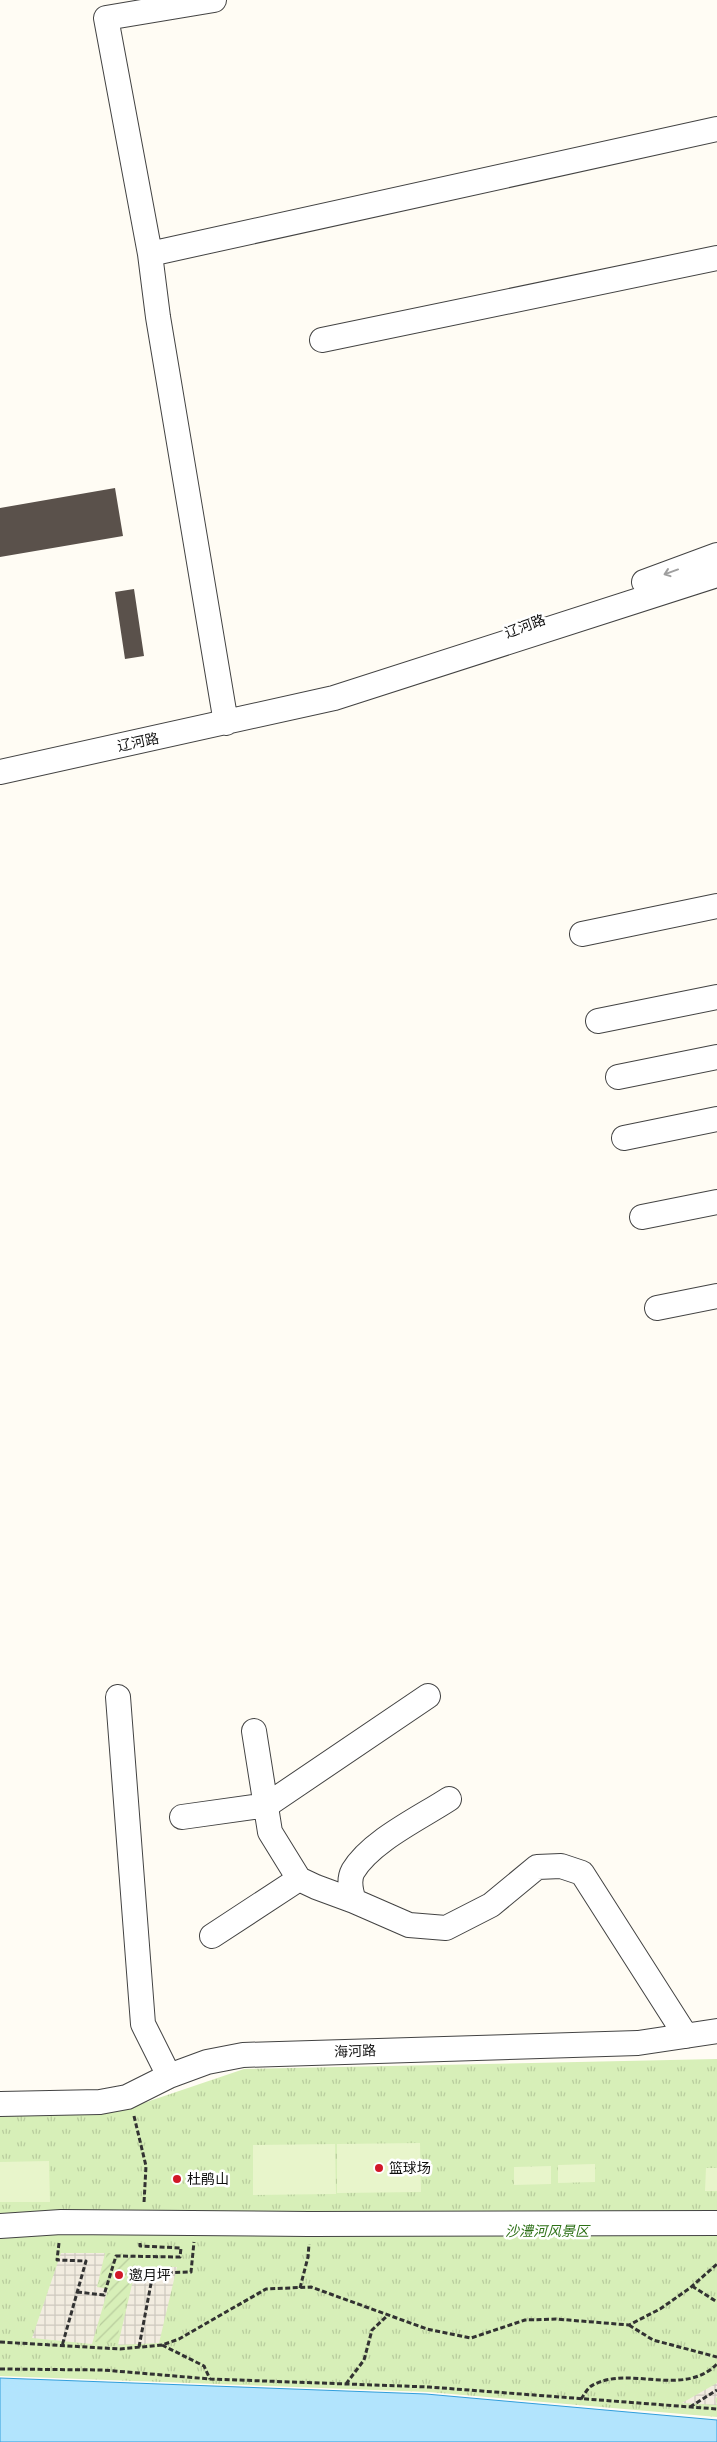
<svg xmlns="http://www.w3.org/2000/svg" width="717" height="2442" viewBox="0 0 717 2442" font-family="Lora,'Noto Sans SC',serif">
	<style>
		.park { fill: url(#park-tufts) }
		.garden { fill: url(#garden-furrows) }
		.pitch { fill: #e8f5cb }
		.plaza { fill: url(#plaza-grid) }
		.water { fill: #b2e4fd; stroke: #319edc }
		.building { fill: #5a514b }
		.lines { fill: none; stroke-linecap: round; stroke-linejoin: round }
		.minor-casing { stroke: #434343; stroke-width: 26 }
		.path { stroke: #323232; stroke-width: 3; stroke-dasharray: 5 2.5; stroke-linecap: butt }
		.minor { stroke: #fff; stroke-width: 24 }
		.oneway { stroke: #9f9f9f }
		.poi-dot { fill: #d11828; stroke: #fff; stroke-width: 2 }
		.labels { text-anchor: middle; stroke-width: 5; stroke-linejoin: round; paint-order: stroke }
		.street-label { font-size: 14px; fill: #101010; stroke: #fff }
		.poi-label { font-size: 14px; fill: #101010; stroke: #fff; text-anchor: start }
		.park-label { font-size: 14px; font-style: italic; fill: #2e7118; stroke: #fff }
	</style>
	<defs>
		<pattern id="park-tufts" width="24" height="20" patternUnits="userSpaceOnUse" patternTransform="scale(1.25)"><rect width="24" height="20" fill="#d7efb8"/><path d="M3 7l-1-3M5 7V3M7 7l1-3M15 17l-1-3M17 17v-4M19 17l1-3" fill="none" stroke="#b8cc9d"/></pattern>
		<pattern id="garden-furrows" width="10" height="10" patternUnits="userSpaceOnUse" patternTransform="scale(1.25)"><rect width="10" height="10" fill="#d7efb8"/><path d="M-1 1l2-2M0 10L10 0M9 11l2-2" fill="none" stroke="#b8cc9d"/></pattern>
		<pattern id="plaza-grid" width="8" height="8" patternUnits="userSpaceOnUse" patternTransform="scale(1.25)"><rect width="8" height="8" fill="#f2ece0"/><path d="M0 4h8M4 0v8" fill="none" stroke="#cec9bf"/></pattern>
	</defs>
	<rect width="100%" height="100%" fill="#fffcf4"/>
	<path class="park" d="M717 2059V2417L428 2392 0 2376V2116L117 2112 244 2069Z"/>
	<path class="garden" d="M107 2253 137 2254 116 2343 95 2342 110 2288 98 2287Z"/>
	<path class="pitch" d="M420 2143 421 2192 337 2193V2144Z
		M335 2144 336 2194 253 2195V2145Z
		M49 2161 50 2202H0V2162Z
		M595 2164V2182L558 2183V2165Z
		M551 2166V2184L514 2185V2167Z
		M706 2168H717V2191H705Z"/>
	<path class="plaza" d="M61 2253H105L97 2287 108 2289 92 2344 32 2338Z
		M136 2267H177L159 2343 118 2345Z
		M717 2383V2397L715 2399 717 2405 682 2403Z"/>
	<path class="water" d="M0 2378 426 2394 717 2420V2442H0Z"/>
	<path class="building" d="M115 488 123 536 0 557V508Z
		M134 589 144 656 125 659 115 592Z"/>
	<g class="lines">
		<defs>
			<path id="minor" d="M214 0 106 18 150 254 158 317 226 723
				M150 254 717 129
				M322 340 717 258
				M644 582 717 555
				M0 772 334 698 717 575
				M582 934 717 906
				M598 1021 717 997
				M618 1077 717 1057
				M624 1138 717 1119
				M642 1217 717 1202
				M657 1308 717 1296
				M118 1697 143 2024 169 2076
				M254 1731 270 1832 299 1879 316 1887 354 1901 409 1925 446 1928 491 1905 537 1867 561 1866 582 1873 686 2036
				M182 1817 267 1805 428 1696
				M354 1901C351 1892 348 1880 353 1871 371 1841 420 1818 449 1799
				M212 1936 299 1879
				M0 2104 100 2102 127 2097 169 2076 207 2062 243 2055 638 2043 717 2031
				M0 2226 61 2222 309 2224 717 2223"/>
		</defs>
		<use href="#minor" class="minor-casing"/>
		<path class="path" d="M134 2116 146 2166 144 2203
			M59 2243 57 2260 86 2261 62 2346
			M692 2286 717 2302
			M300 2288 308 2257 309 2244
			M77 2292 104 2295 116 2256 180 2257 181 2248 140 2246V2242
			M629 2325 653 2340 717 2357
			M0 2342 120 2349 162 2345 179 2339 266 2289 311 2287 427 2329 471 2338 525 2320 556 2319 629 2325 660 2309 690 2288 717 2264
			M162 2345 204 2366 210 2379
			M139 2347 153 2273 191 2272 194 2242
			M0 2369 103 2370 210 2379 429 2387 717 2409
			M346 2384 364 2360 372 2330 388 2315
			M581 2399C584 2395 588 2387 593 2385 630 2365 683 2398 717 2364
			M690 2407 717 2390"/>
		<use href="#minor" class="minor"/>
	</g>
	<defs><path id="oneway-shaft" d="M-6 0H5M1.5-3L5.5 0L1.5 3" fill="none" stroke-width="1.6" stroke-linecap="round" stroke-linejoin="round" transform="scale(1.25)"/></defs>
	<use class="oneway" href="#oneway-shaft" transform="translate(671 572) rotate(160)"/>
	<g class="poi-dot">
		<circle cx="379" cy="2168" r="5"/>
		<circle cx="177" cy="2179" r="5"/>
		<circle cx="119" cy="2275" r="5"/>
	</g>
	<g class="labels">
		<g class="street-label">
			<text transform="translate(525 626) rotate(-20)" y="5">辽河路</text>
			<text transform="translate(138 742) rotate(-12)" y="5">辽河路</text>
			<text transform="translate(355 2051) rotate(-2)" y="5">海河路</text>
		</g>
		<g class="poi-label">
			<text x="389" y="2173">篮球场</text>
			<text x="187" y="2184">杜鹃山</text>
			<text x="129" y="2280">邀月坪</text>
		</g>
		<g class="park-label">
			<text x="547" y="2236">沙澧河风景区</text>
		</g>
	</g>
</svg>
